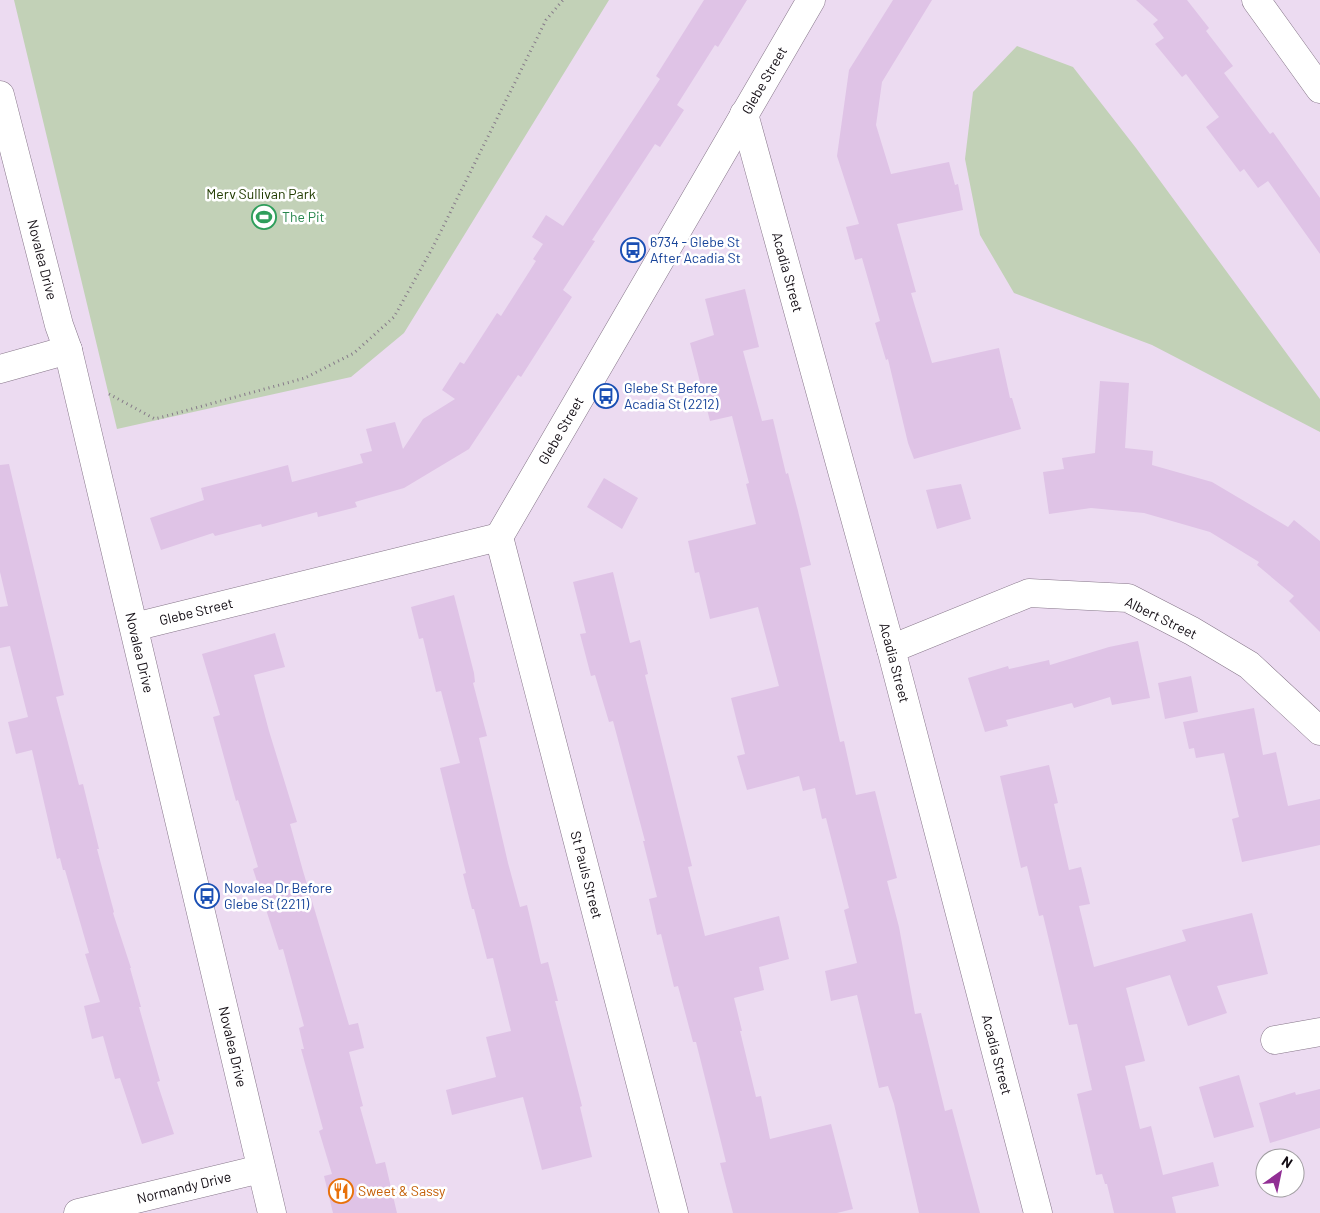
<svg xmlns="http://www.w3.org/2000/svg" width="1320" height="1213" viewBox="0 0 1320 1213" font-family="Barlow,sans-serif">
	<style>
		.green { fill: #c2d1b7 }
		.building { fill: #dfc3e6 }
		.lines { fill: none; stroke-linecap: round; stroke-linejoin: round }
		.minor-casing { stroke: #867689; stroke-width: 29 }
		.path { stroke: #867a89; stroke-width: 3; stroke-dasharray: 1 4; stroke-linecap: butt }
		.minor { stroke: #fff; stroke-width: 28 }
		.labels { text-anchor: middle; stroke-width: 5; stroke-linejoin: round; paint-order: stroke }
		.street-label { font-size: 14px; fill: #120c13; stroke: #fff }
		.park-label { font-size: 14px; fill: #213b00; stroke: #fff }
		.leisure-label { font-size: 14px; fill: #27864d; stroke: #fff; text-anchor: start }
		.transit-label { font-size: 14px; fill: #164399; stroke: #fff; text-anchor: start }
		.food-label { font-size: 14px; fill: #c56008; stroke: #fff; text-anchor: start }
	</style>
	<rect width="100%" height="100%" fill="#ecdbf1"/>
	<path class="green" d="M14 0H609L404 333 351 377 117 429Z
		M1017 46 1073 67 1136 148 1320 399V432L1152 345 1014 293 980 235 965 159 973 92Z"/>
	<path class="building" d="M704 0H747L718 47 715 45 677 105 684 110 660 147 655 144 592 240 595 241 563 290 572 297 521 377 518 375 469 449 404 488 355 502 357 507 318 517 317 512 262 527 261 524 215 536 213 533 161 550 150 518 204 500 201 488 288 465 292 482 363 463 360 454 372 451 366 429 395 422 403 449 423 419 455 399 442 390 460 362 464 364 497 313 501 316 536 261 533 259 543 244 532 237 546 215 563 226 660 79 656 76Z
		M893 0H932L882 82 876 125 891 174 949 162 955 185 958 184 963 210 897 224 916 292 911 293 932 363 999 348 1010 398H1012L1021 429 914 459 908 443 888 359 886 360 875 323 880 321 862 258 855 260 846 227 859 224 837 156 849 70Z
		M1136 0H1187L1209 28 1206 31 1233 66 1224 73 1270 134 1273 132 1320 198V254L1268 181 1258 188 1244 169 1240 172 1206 127 1219 117 1186 74 1182 77 1155 44 1164 38 1153 24 1158 20Z
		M745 289 759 347 743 351 762 421 773 419 786 474 788 473 798 511 811 565 800 568 840 742 844 741 856 795 875 791 897 878 887 881 899 927 915 1014 921 1013 945 1111 952 1109 980 1213H919L894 1104 888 1086 879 1088 857 995 831 1001 825 971 857 963 844 910 849 908 826 818 822 819 815 788 803 791 799 776 747 790 737 756 745 754 731 698 779 686 758 607 710 619 699 572 695 573 688 541 756 524 746 484 749 483 732 416 710 421 690 343 714 335 705 299Z
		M1100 381 1129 383 1125 448 1153 451 1152 465 1212 482 1288 527 1294 520 1320 541V632L1289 601 1294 596 1257 565 1259 562 1210 532 1144 513 1091 508 1049 514 1043 472 1064 469 1062 458 1095 453Z
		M9 464 64 695 56 697 79 785 83 784 99 849H97L114 912 113 913 131 968H130L141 1007H139L160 1081 157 1082 174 1134 142 1144 120 1078 115 1079 103 1036 92 1039 84 1006 100 1002 85 954 89 953 65 870H63L60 858 57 859 32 750 16 754 8 722 28 717 10 646 0 648V607L8 606 0 572V465Z
		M604 478 638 498 622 529 587 507Z
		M961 484 971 519 937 529 926 490Z
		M613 572 630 643 640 640 648 674 645 675 692 866 688 867 705 936 779 916 789 959 759 967 764 990 734 998 742 1031H740L756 1097 761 1096 770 1139 831 1124 853 1209 837 1213H733L720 1163 726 1162 696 1042H693L678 986 674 987 661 934 657 935 649 899 657 897 643 841H645L613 721 609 722 595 675 591 676 580 634 586 633 573 582Z
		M454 595 474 673 475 682 473 683 487 736 479 738 508 863 520 907 527 905 541 964 548 962 558 1001H555L582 1106 580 1107 592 1157 542 1170 523 1097 452 1115 446 1090 496 1077 486 1037 511 1031 493 958 487 959 474 909H472L463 874 466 873 440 768 460 763 441 691 436 692 423 638 419 639 411 607Z
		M275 633 285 667 254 675 269 731 297 822 290 824 303 871 349 1025 358 1023 364 1048 349 1052 363 1106 360 1107 376 1164 385 1162 397 1213H333L324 1176 332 1174 319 1131 323 1129 301 1049H304L299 1028 304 1026 283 949 279 950 253 869 258 867 238 800 236 801 213 717 220 715 202 654Z
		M1138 641 1150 698 1112 705 1110 697 1074 708 1072 703 1006 720 1008 726 985 732 968 678 1008 666 1009 669 1049 660 1050 665 1109 647Z
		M1191 676 1198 712 1165 719 1158 683Z
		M1254 708 1263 755 1276 752 1288 806 1320 799V845L1242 862 1232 819 1239 817 1224 753 1196 758 1194 748 1189 749 1183 722Z
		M1049 765 1058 803 1054 804 1069 870 1081 867 1090 904 1079 906 1094 967 1186 941 1182 930 1252 913 1268 974 1217 986 1227 1013 1188 1026 1170 975 1126 988 1145 1061 1125 1066 1140 1129 1151 1126 1163 1175 1213 1162 1219 1186 1172 1197 1176 1213H1114L1107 1184H1105L1102 1174 1096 1175 1077 1094 1092 1090 1077 1024 1069 1025 1043 915 1039 916 1027 866 1021 868 1000 776Z
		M1239 1075 1254 1127 1214 1138 1199 1087Z
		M1320 1089V1128L1270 1143 1259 1103 1295 1092 1296 1095Z"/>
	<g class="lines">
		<defs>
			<g id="minor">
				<path d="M1256 0 1320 89"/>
				<path id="s1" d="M0 95 59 325 68 350 272 1213"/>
				<path id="s2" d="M744 114 891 649 1038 1213"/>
				<path d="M0 369 68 350"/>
				<path id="s3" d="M499 537 674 1213"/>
				<path id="s4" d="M134 627 499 537 811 0"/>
				<path d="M891 649 1029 593 1128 598 1192 631 1249 665 1320 731"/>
				<path d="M1275 1040 1320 1032"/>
				<path id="s5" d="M78 1213 261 1169"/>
			</g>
		</defs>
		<use href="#minor" class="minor-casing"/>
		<path class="path" d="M109 394 155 419 305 378 354 353 394 317 433 247 546 20 563 0"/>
		<use href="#minor" class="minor"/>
	</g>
	<defs>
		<symbol id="stadium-ring" viewBox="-11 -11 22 22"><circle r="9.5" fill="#fff" stroke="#2e9e5b" stroke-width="1.5"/><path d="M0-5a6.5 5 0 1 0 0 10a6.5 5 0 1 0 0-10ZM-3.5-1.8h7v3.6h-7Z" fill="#2e9e5b"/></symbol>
		<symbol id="bus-ring" viewBox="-11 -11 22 22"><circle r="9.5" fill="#fff" stroke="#1a4fb4" stroke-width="1.5"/><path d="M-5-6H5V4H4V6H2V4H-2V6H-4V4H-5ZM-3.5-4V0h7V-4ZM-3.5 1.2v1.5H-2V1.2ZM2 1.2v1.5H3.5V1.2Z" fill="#1a4fb4"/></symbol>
		<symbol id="restaurant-ring" viewBox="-11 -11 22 22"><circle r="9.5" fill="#fff" stroke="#e8710a" stroke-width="1.5"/><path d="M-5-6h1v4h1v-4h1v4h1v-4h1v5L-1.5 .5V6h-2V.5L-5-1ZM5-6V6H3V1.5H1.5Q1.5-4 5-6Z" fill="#e8710a"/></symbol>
	</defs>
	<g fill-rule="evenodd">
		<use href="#stadium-ring" x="250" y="203" width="28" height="28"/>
		<use href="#bus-ring" x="619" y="236" width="28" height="28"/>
		<use href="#bus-ring" x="592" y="382" width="28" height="28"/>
		<use href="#bus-ring" x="193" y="882" width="28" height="28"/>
		<use href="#restaurant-ring" x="327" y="1177" width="28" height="28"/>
	</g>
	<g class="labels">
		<g class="street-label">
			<text dy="5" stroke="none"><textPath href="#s4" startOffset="904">Glebe Street</textPath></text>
			<text dy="5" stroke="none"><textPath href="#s1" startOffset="170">Novalea Drive</textPath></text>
			<text dy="5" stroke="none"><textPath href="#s2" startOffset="164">Acadia Street</textPath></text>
			<text dy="5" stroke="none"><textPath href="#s4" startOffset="499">Glebe Street</textPath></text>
			<text dy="5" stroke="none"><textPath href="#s4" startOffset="64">Glebe Street</textPath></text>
			<text transform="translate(1161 618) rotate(26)" y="5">Albert Street</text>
			<text dy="5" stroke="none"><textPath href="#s1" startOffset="575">Novalea Drive</textPath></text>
			<text dy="5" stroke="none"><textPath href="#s2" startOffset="569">Acadia Street</textPath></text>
			<text dy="5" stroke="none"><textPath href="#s3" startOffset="349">St Pauls Street</textPath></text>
			<text dy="5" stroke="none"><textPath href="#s1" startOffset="980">Novalea Drive</textPath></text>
			<text dy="5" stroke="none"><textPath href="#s2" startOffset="974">Acadia Street</textPath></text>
			<text dy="5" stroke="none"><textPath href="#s5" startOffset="109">Normandy Drive</textPath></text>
		</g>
		<g class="park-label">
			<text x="261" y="199">Merv Sullivan Park</text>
		</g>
		<g class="leisure-label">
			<text x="282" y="222">The Pit</text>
		</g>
		<g class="transit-label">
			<text x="650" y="247">6734 - Glebe St<tspan x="650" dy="16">After Acadia St</tspan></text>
			<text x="624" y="393">Glebe St Before<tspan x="624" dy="16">Acadia St (2212)</tspan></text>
			<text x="224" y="893">Novalea Dr Before<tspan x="224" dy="16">Glebe St (2211)</tspan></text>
		</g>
		<g class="food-label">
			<text x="358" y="1196">Sweet &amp; Sassy</text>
		</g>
	</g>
	<g transform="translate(1280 1173) rotate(33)"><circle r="24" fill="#ffffff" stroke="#a09ea1"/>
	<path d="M0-4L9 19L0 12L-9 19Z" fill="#912e94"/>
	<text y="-8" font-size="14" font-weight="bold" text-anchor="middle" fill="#120c13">N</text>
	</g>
</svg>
